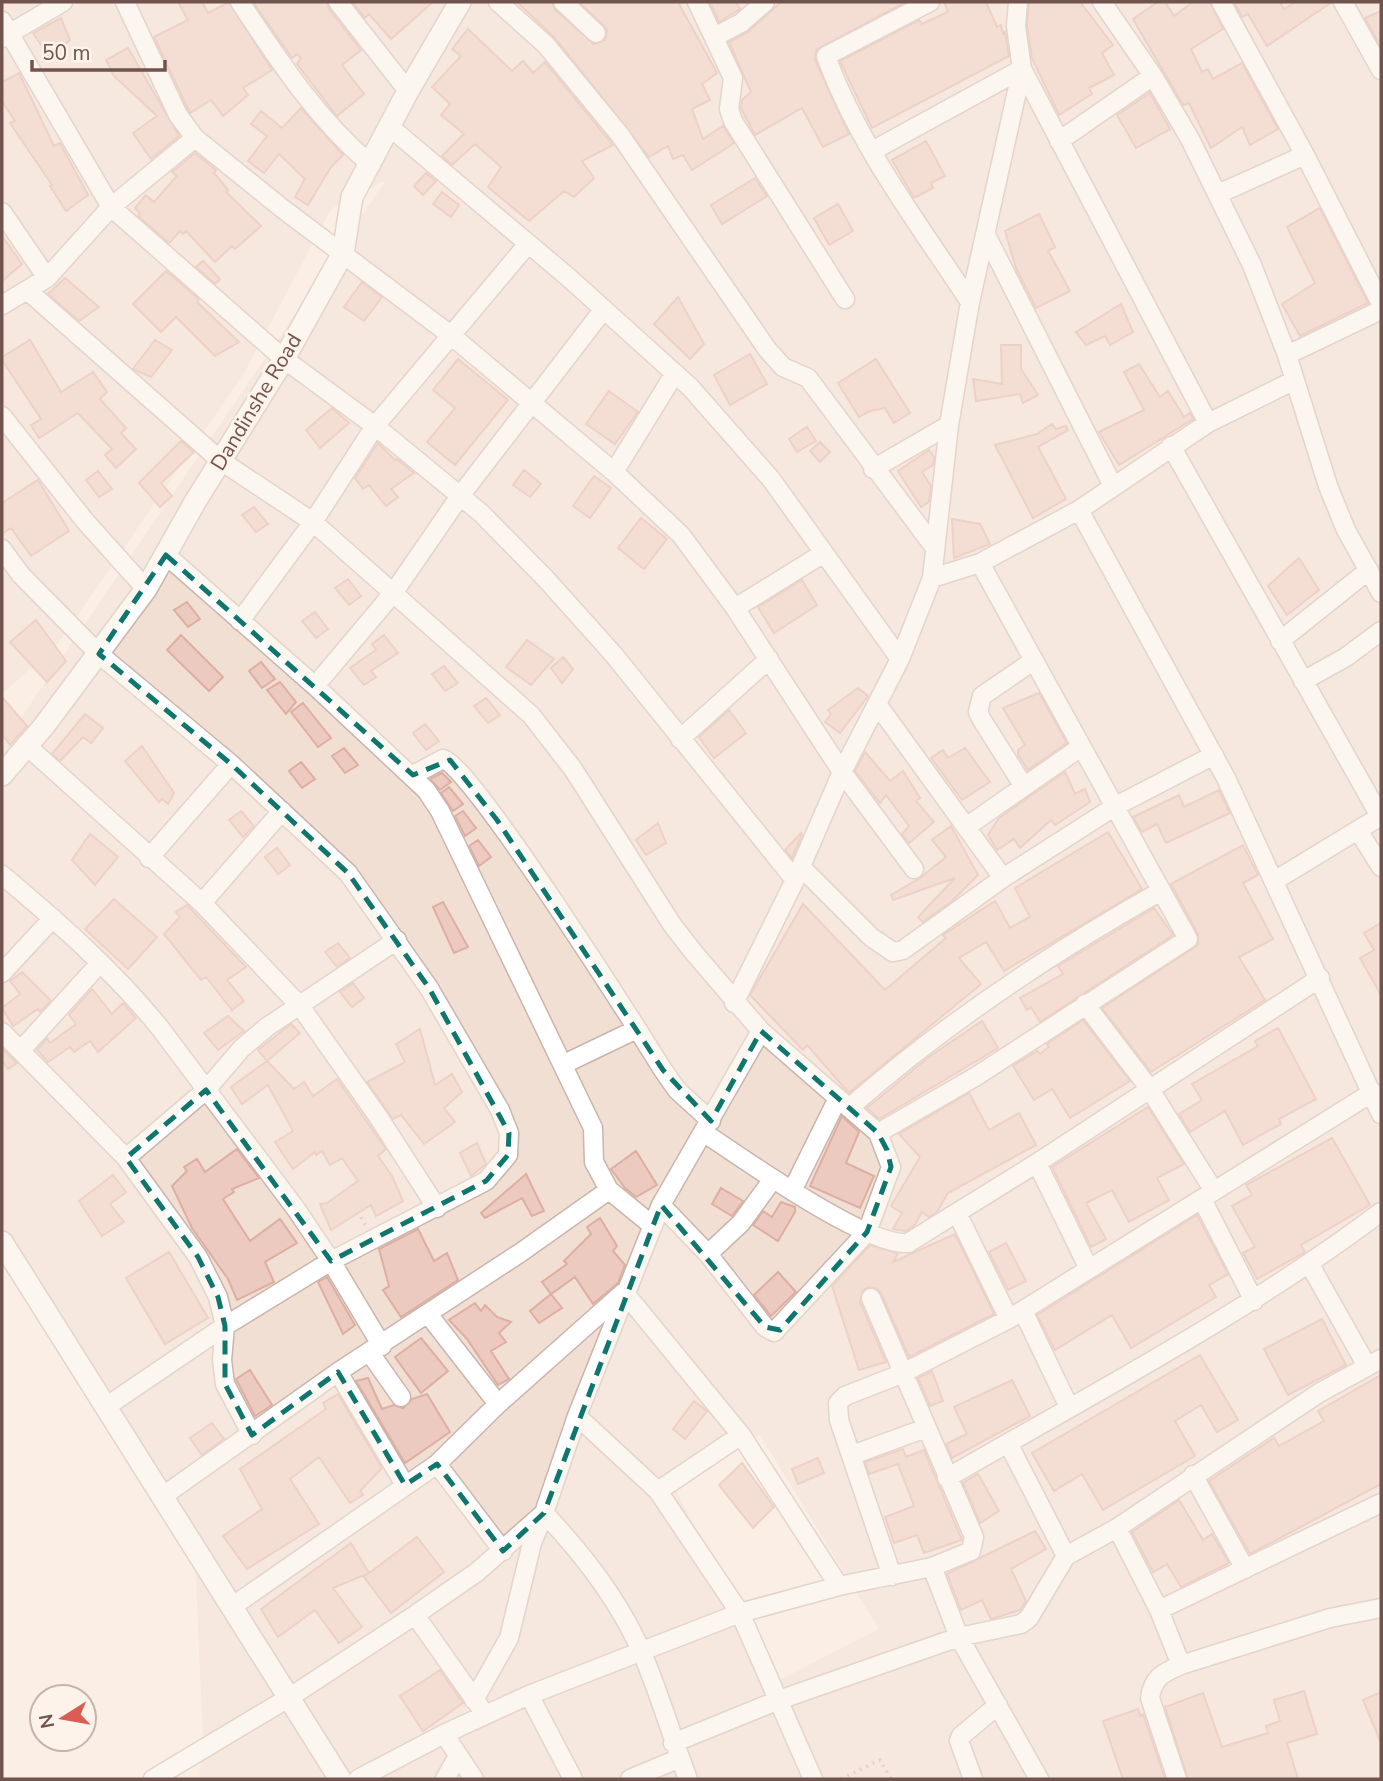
<svg xmlns="http://www.w3.org/2000/svg" width="1383" height="1781" viewBox="0 0 1383 1781" font-family="'Nunito Sans',sans-serif">
	<style>
		.residential { fill: #f1dfd4; fill-rule: evenodd }
		.building { fill: #edcabf; stroke: #deaea1; stroke-width: 2 }
		.lines { fill: none; stroke-linecap: round; stroke-linejoin: round }
		.minor-casing { stroke: #cab5ac; stroke-width: 21 }
		.tertiary-casing { stroke: #cab5ac; stroke-width: 24 }
		.path { stroke: #d2ada2; stroke-width: 3.5; stroke-dasharray: 2 5; stroke-linecap: butt }
		.minor { stroke: #fff; stroke-width: 18 }
		.tertiary { stroke: #fff; stroke-width: 21 }
		.marked { fill: none; stroke: #0f766e; stroke-width: 5; stroke-dasharray: 14 9; stroke-linejoin: round }
		.labels { text-anchor: middle; stroke-width: 6; stroke-linejoin: round; paint-order: stroke }
		.street-label { font-size: 21px; fill: #70544d; stroke: #fdf3eb }
	</style>
	<rect width="100%" height="100%" fill="#faeee5"/>
	<path class="residential" d="M2 2H1381V1779H199L203 1737 194 1536 2 1252V746L386 180 331 209 244 373 58 644 2 694ZM760 1435 879 1629 772 1684 671 1480Z"/>
	<path class="building" d="M178 2H202L208 13 229 2 272 70 243 88 248 95 223 116 211 100 190 113 154 37 188 20Z
		M253 2H327L329 9 361 50 342 65 364 94 337 116 297 64 301 58 297 54 292 58Z
		M352 2H433L391 39 369 14 365 18Z
		M517 2H552L555 10 594 44 605 40 607 29 579 2H678L717 73 702 84 710 100 692 109 703 139 723 126 734 143 692 170 683 155 673 159 668 146 649 157 555 38Z
		M710 2H736L740 9 719 22Z
		M781 2H906L816 50 815 60 849 134 823 147 802 108 755 135 741 108 742 100 751 92 729 42 748 32Z
		M944 2H986L997 27 1001 25 1003 34 1005 32 1009 56 872 128 840 61 919 20 922 24 948 12Z
		M1029 2H1080L1113 45 1102 53 1114 75 1089 88 1092 94 1059 115 1032 58 1027 26Z
		M1158 2H1165L1174 16 1193 2H1210L1223 29 1191 49 1202 72 1208 69 1213 79 1242 63 1278 129 1250 145 1242 127 1211 148 1189 103 1183 105 1133 19Z
		M1234 2H1280L1284 9 1296 2H1332L1267 46 1248 14 1242 17Z
		M1381 11V47L1365 18Z
		M61 18 70 40 49 57 33 33Z
		M468 29 512 71 523 61 533 73 545 62 613 145 582 161 594 178 574 197 564 191 529 221 488 187 501 167 475 144 452 165 442 156 464 134 441 115 450 104 432 87 461 56 452 49Z
		M128 48 179 136 151 159 133 133 157 116 114 76 106 60Z
		M19 73 54 146 60 143 88 195 66 211 50 186 52 185 10 123 15 121 2 101V82Z
		M1150 93 1170 129 1136 148 1117 115Z
		M301 108 343 155 331 167 308 205 295 197 305 179 279 154 264 173 248 161 267 136 251 124 261 111 282 128Z
		M926 141 945 176 931 183 933 188 914 198 892 160Z
		M195 153 216 170 214 173 228 190 226 192 261 226 235 249 232 246 215 262 186 231 183 234 180 231 169 243 138 216 140 213 135 208 146 195 154 202 177 176 172 172Z
		M426 173 436 181 423 195 414 186Z
		M755 178 767 196 722 224 711 205Z
		M442 192 459 205 451 217 433 204Z
		M838 204 853 231 829 245 814 218Z
		M1320 208 1368 303 1300 336 1282 304 1315 283 1287 227Z
		M1039 214 1055 247 1048 251 1070 291 1036 308 1016 268 1005 231Z
		M2 236 22 264 2 281Z
		M203 261 220 279 215 284 196 267Z
		M166 271 199 299 197 302 239 342 215 356 176 317 161 332 133 304Z
		M65 278 99 307 79 321 48 294Z
		M362 282 382 297 364 321 344 307Z
		M678 297 704 344 690 359 654 324Z
		M1121 304 1133 332 1110 345 1105 336 1086 345 1076 332Z
		M30 340 61 392 93 372 107 392 100 399 126 428 121 433 136 449 116 468 105 455 112 449 78 413 39 438 31 425 41 419 2 360V357Z
		M155 340 172 350 151 377 133 369Z
		M1001 345H1021V369L1038 395 1023 403 1020 394 976 401 973 379 1002 384Z
		M750 354 767 384 730 405 714 375Z
		M458 359 508 400 455 465 427 442 455 408 433 390Z
		M876 359 910 413 894 423 885 408 870 411 859 417 838 383Z
		M1139 364 1160 397 1168 391 1184 417 1190 413 1193 419 1119 465 1099 432 1144 410 1124 372Z
		M609 391 638 412 615 444 586 424Z
		M332 408 349 423 320 448 306 430Z
		M1052 424 1056 429 1066 426 1068 430 1038 447 1066 499 1033 518 995 445 1037 434Z
		M807 427 816 441 797 452 789 439Z
		M181 441 194 452 161 483 172 496 160 507 139 483Z
		M820 442 830 452 820 462 810 451Z
		M378 443 395 460 397 459 414 473 391 489 398 497 386 506 369 485 363 489 355 478Z
		M929 450 934 457 933 465 922 472 931 486 929 502 921 507 898 471Z
		M524 470 541 484 530 497 513 485Z
		M98 471 112 489 99 497 86 480Z
		M594 476 611 488 590 518 573 506Z
		M38 480 69 531 31 556 11 528 2 534V503Z
		M254 507 268 524 256 532 242 515Z
		M641 518 667 539 644 569 618 548Z
		M952 519 980 524 990 544 954 558Z
		M1299 558 1319 590 1287 615 1268 586Z
		M348 579 361 596 349 605 335 588Z
		M802 580 817 605 774 633 758 607Z
		M187 602 200 619 188 627 174 610Z
		M315 612 328 629 316 638 302 621Z
		M36 620 66 661 47 682 10 642Z
		M181 635 223 677 209 691 167 650Z
		M384 635 398 653 371 671 376 677 364 685 350 668 376 650 372 644Z
		M527 640 554 659 531 685 506 667Z
		M563 657 573 669 562 683 551 668Z
		M261 662 275 679 262 688 249 671Z
		M444 666 458 683 445 691 432 674Z
		M280 682 296 702 286 714 267 690Z
		M858 688 868 696 840 733 825 722 831 714 828 710Z
		M1039 693 1067 743 1028 770 1018 755V750L1025 745 1003 708Z
		M2 697 27 726 10 745 2 734Z
		M486 698 500 715 488 723 474 706Z
		M303 703 331 738 318 747 291 712Z
		M729 710 746 733 714 758 699 737Z
		M85 714 103 728 91 743 83 737 60 761 52 754Z
		M425 724 439 741 426 750 413 733Z
		M142 746 174 793 168 804 162 799 159 802 125 761Z
		M344 748 358 765 345 773 332 756Z
		M965 748 990 782 962 800 931 758 943 750 948 758Z
		M865 752 890 781 903 771 920 798 916 801 934 822 909 843 902 834 909 826 886 795 880 803 855 771Z
		M301 762 315 779 302 788 289 771Z
		M1065 772 1075 794 1085 789 1090 802 1055 825 1051 820 1020 848 1014 839 997 850 988 835 999 818Z
		M442 773 451 782 440 790 430 779Z
		M449 787 463 804 453 811 441 793Z
		M1219 790 1230 813 1166 843 1157 824 1142 832 1133 817 1179 795 1184 807Z
		M241 811 254 826 243 837 229 820Z
		M463 811 476 828 465 836 455 816Z
		M658 823 666 843 646 855 636 840Z
		M951 826 978 875 952 901 923 922 918 917 955 878 893 900 891 895 920 878 946 857 932 840Z
		M1108 832 1142 889 1004 971 986 942 959 958 981 984 849 1093 807 1045 803 1050 750 995 803 904 885 990 946 938 943 935 995 901 1010 928 1030 917 1015 888Z
		M801 833 802 835 792 858 785 850Z
		M90 834 118 857 95 885 72 860Z
		M478 840 491 857 479 866 469 846Z
		M1243 845 1258 875 1243 883 1273 939 1239 957 1265 1000 1151 1072 1102 1008 1198 945V934L1171 884Z
		M277 848 290 865 278 874 265 857Z
		M114 899 157 937 128 969 85 929Z
		M443 902 468 947 454 953 433 907Z
		M187 905 246 967 227 980 244 1001 232 1010 206 977 201 980 164 934 180 917 176 912Z
		M1154 908 1173 935 1040 1022 1031 1007 1027 1010 1020 998 1063 974 1058 966Z
		M1381 923V995L1360 958 1374 950 1364 933Z
		M338 943 350 958 337 967 325 952Z
		M22 972 51 1001 40 1012 38 1009 13 1026 2 1008 20 994 10 981Z
		M353 983 364 998 352 1007 340 992Z
		M92 989 112 1014 123 1003 136 1018 98 1052 90 1041 74 1052 70 1047 48 1062 37 1050 47 1038 50 1043 76 1024 69 1015Z
		M228 1016 244 1031 218 1050 204 1033Z
		M1083 1020 1130 1081 1070 1118 1052 1089 1034 1100 1013 1066 1037 1051 1040 1054 1049 1047 1047 1044Z
		M982 1021 998 1048 879 1119 867 1108 929 1057Z
		M291 1024 300 1033 267 1061 294 1089 304 1082 313 1096 337 1079 386 1149 378 1156 392 1176 403 1201 376 1216 371 1205 331 1230 320 1204 327 1203 358 1181 342 1158 330 1165 322 1151 316 1155 315 1152 293 1169 275 1142 293 1131 268 1085 242 1104 231 1087 267 1061 258 1050Z
		M1278 1028 1316 1099 1279 1119 1281 1124 1243 1145 1225 1111 1190 1132 1179 1114 1202 1100 1192 1084 1258 1046 1255 1041Z
		M420 1029 435 1085 452 1074 462 1092 444 1108 455 1122 424 1144 401 1115 393 1119 367 1082 405 1062 396 1044Z
		M2 1048 17 1063 8 1069 2 1061Z
		M969 1093 989 1130 1019 1113 1036 1145 948 1193 937 1212 929 1217 922 1212 914 1226 905 1231 893 1229 902 1213 891 1206 920 1157 899 1134Z
		M1148 1107 1184 1164 1157 1178 1169 1200 1129 1222 1112 1190 1086 1203 1106 1239 1091 1247 1052 1167Z
		M842 1116 859 1132 846 1163 874 1176 860 1208 810 1186Z
		M1332 1138 1370 1205 1301 1245 1305 1252 1257 1279 1243 1253 1255 1247 1232 1206 1252 1195 1246 1185Z
		M477 1143 486 1164 471 1176 460 1153Z
		M237 1149 259 1178 232 1189 234 1192 223 1199 250 1241 280 1219 297 1243 265 1262 274 1282 237 1300 228 1279 192 1228 172 1186 187 1171 184 1167 197 1159 205 1172Z
		M636 1151 657 1185 636 1197 625 1188 611 1169Z
		M526 1174 544 1211 532 1216 522 1198 485 1218 481 1213Z
		M113 1175 126 1192 110 1204 124 1222 102 1236 79 1201Z
		M721 1188 743 1201 732 1216 712 1204Z
		M781 1202 795 1207V1212L778 1241 753 1225 763 1211 772 1217Z
		M1197 1215 1228 1274 1209 1285 1216 1297 1131 1348 1112 1315 1055 1350 1037 1315Z
		M600 1218 617 1246 613 1251 625 1265 618 1283 593 1304 575 1277 551 1294 542 1282 567 1264 564 1261 591 1234 587 1227Z
		M418 1229 434 1261 447 1253 458 1280 401 1317 383 1290 389 1286 379 1249Z
		M955 1234 994 1314 909 1357 881 1293 877 1289 867 1287 862 1292 860 1302 886 1362 859 1370 832 1286 870 1245 898 1253 893 1262Z
		M1006 1243 1026 1281 1008 1290 989 1252Z
		M169 1252 208 1318 165 1344 126 1278Z
		M778 1272 796 1292 771 1316 754 1295Z
		M327 1277 355 1325 343 1334 318 1282Z
		M551 1294 562 1308 539 1323 530 1311Z
		M475 1303 481 1311 485 1305 497 1317 511 1322 499 1333 506 1342 491 1351 509 1379 498 1385 467 1339 449 1320Z
		M1322 1319 1346 1365 1288 1395 1264 1349Z
		M421 1338 448 1371 421 1393 395 1357Z
		M1200 1355 1238 1420 1217 1432 1201 1405 1175 1421 1195 1456 1103 1510 1082 1474 1054 1491 1032 1453Z
		M250 1370 272 1405 255 1416 236 1379Z
		M932 1371 943 1401 930 1406 918 1378Z
		M1381 1375V1484L1250 1554 1209 1481 1274 1438 1279 1446 1324 1421 1318 1411Z
		M368 1378 382 1409 394 1405 403 1408 412 1399 427 1394 450 1432 405 1463 356 1381Z
		M1012 1380 1030 1416 952 1458 946 1444 967 1434 954 1407Z
		M338 1394 382 1468 360 1491 363 1495 350 1503 319 1457 290 1479 319 1524 247 1569 223 1536 262 1509 240 1469 326 1409 323 1403Z
		M694 1401 707 1411 685 1439 673 1429Z
		M212 1423 224 1439 202 1455 190 1438Z
		M903 1449 906 1457 924 1450 962 1540 924 1553 917 1535 894 1543 885 1517 914 1506 898 1464 869 1474 865 1462Z
		M818 1458 824 1473 798 1484 792 1469Z
		M742 1463 774 1507 753 1528 719 1485Z
		M978 1474 999 1511 980 1523 963 1483Z
		M1179 1500 1203 1540 1212 1534 1229 1563 1181 1587 1167 1564 1153 1572 1132 1532Z
		M1035 1531 1046 1549 1011 1569 1026 1601 1020 1610 991 1619 982 1600 961 1610 947 1574Z
		M417 1537 444 1572 391 1613 364 1577Z
		M351 1543 369 1573 333 1588 362 1627 339 1643 315 1610 278 1637 261 1609Z
		M440 1670 463 1703 423 1731 400 1696Z
		M1304 1691 1317 1734 1287 1743 1298 1779H1188L1165 1707 1203 1693 1222 1747 1268 1733 1266 1726 1280 1721 1274 1700Z
		M1381 1692V1743L1363 1700Z
		M1138 1709 1140 1716 1143 1714 1165 1779H1123L1103 1721Z"/>
	<g class="lines">
		<defs>
			<path id="minor" d="M125 2 178 115 195 138 283 209 452 336 614 472 681 535 735 608 842 772 914 869
				M240 2C279 61 316 118 371 165
				M338 2 408 91
				M498 2 546 45 620 135 767 349 783 367 808 378 935 548
				M563 2 596 33
				M697 2 733 78 729 109 733 121 845 299
				M930 2 826 56C858 145 918 223 970 302
				M1018 2 1016 26 1022 69 1208 423
				M1102 2 1153 76 1190 139 1252 265 1287 355 1328 486 1346 530 1381 593
				M1221 2 1305 155 1381 304
				M1343 2 1381 70
				M2 21 111 207 284 359 375 426 481 513 545 578 614 655 795 880
				M714 37 741 23 765 2
				M2 38 63 2
				M391 128 568 277 690 387 771 479 900 659
				M1059 141 1153 76
				M872 151 1022 69
				M1218 194 1305 155
				M2 212 47 278
				M986 235 1113 486
				M27 290 221 461 313 522 531 715 573 769 673 926 695 954 761 1031 878 1133 891 1167 867 1232 774 1332 765 1327 708 1254 661 1205
				M2 305 47 278 111 207 195 138
				M1287 355 1381 310
				M2 416 85 521 146 589
				M1171 446 1380 816
				M873 469 949 425
				M614 472 675 373
				M1079 510 1226 778 1381 1114
				M2 549 21 575 99 654 231 764 348 873 429 988 500 1110 509 1133 508 1155 486 1181 331 1261 225 1326 107 1406
				M166 555 315 686 426 790 440 811 593 1128 594 1162 609 1190
				M932 578 980 563 1079 510 1208 423 1295 380
				M735 608 824 553
				M240 621 313 522 375 426 527 245
				M1280 641 1369 570
				M1303 681 1346 657 1381 631
				M315 686 394 592 460 496 604 309
				M877 704 1003 878
				M680 739 769 659
				M27 746 202 903 300 1006 377 1115 437 1208
				M413 775 443 759C470 764 638 1030 663 1070L677 1090 711 1121
				M1023 785 982 720 978 712 982 696 1033 661
				M966 827 1081 747
				M1358 830 1381 867
				M149 858 231 764
				M801 867 871 937 893 952 903 950 1003 878 1114 807 1214 755
				M2 875C58 922 114 971 160 1028L296 1209 331 1261 382 1346
				M1274 881 1381 816
				M202 903 282 811
				M2 973 53 918
				M734 1003 795 880 842 772 900 659 932 578 949 425 970 302 1022 69
				M1085 1004 1149 1088 1214 1191
				M2 1032 126 1158 198 1257 218 1297 225 1326 222 1360 225 1384 252 1435
				M22 1049 100 963
				M564 1064 637 1029
				M849 1108C942 1026 1053 952 1161 891
				M703 1132C742 1158 867 1247 908 1243L1037 1163 1320 978
				M878 1133 975 1077 1188 939 980 563
				M126 1158 206 1090 242 1048 267 1027 397 940
				M1037 1163 1089 1269
				M792 1191 838 1098
				M1202 1199 1254 1301
				M957 1213 1009 1319
				M708 1254 741 1223 773 1179
				M1310 1265 1367 1366
				M1023 1311 1069 1407
				M428 1314 498 1404
				M370 1353 401 1397
				M338 1372 405 1485
				M577 1416 658 1491 740 1613 813 1779
				M1008 1443 1066 1556
				M852 1455 926 1428
				M437 1464 503 1551
				M1193 1475 1245 1569
				M947 1478C1094 1393 1245 1314 1381 1212
				M658 1491 741 1435
				M163 1496 338 1372 520 1253 609 1190 653 1226
				M1117 1528 1159 1610 1381 1503
				M932 1567 959 1637 1039 1779
				M892 1576 839 1420 838 1403 845 1396 901 1374 1009 1319 1373 1092
				M233 1606 437 1464 498 1404 624 1292 741 1435 839 1586
				M1159 1610 1181 1665
				M415 1615 480 1707
				M529 1695 573 1779
				M474 1700 509 1638 532 1543 544 1513C584 1555 619 1600 642 1653 660 1694 672 1738 688 1779
				M444 1734 474 1779
				M673 1743 779 1700 959 1637 1021 1624 1029 1618 1066 1556 1117 1528 1319 1393 1381 1359
				M153 1779 290 1697 415 1615 477 1572 544 1513 577 1416 661 1205 761 1031
				M358 1779 444 1734 529 1695 740 1613 839 1586 932 1567 971 1551 974 1537 871 1298
				M445 1779 458 1756
				M630 1779 680 1758
				M973 1779 959 1741 961 1736 998 1705
				M1177 1779 1150 1698C1153 1677 1163 1673 1181 1665L1330 1618 1381 1608"/>
			<path id="tertiary" d="M2 775 44 726 146 589 195 502 284 359 343 253 352 197 408 91 460 2
				M2 1242 340 1779"/>
		</defs>
		<use href="#minor" class="minor-casing"/>
		<use href="#tertiary" class="tertiary-casing"/>
		<path class="path" d="M361 1217 366 1226
			M841 1779 880 1760 891 1779"/>
		<use href="#minor" class="minor"/>
		<use href="#tertiary" class="tertiary"/>
	</g>
	<path d="M0 0H1383V1781H0ZM166 555 413 775 450 760 497 820 663 1070 711 1121 761 1031 878 1133 887 1150 891 1167 867 1232 780 1330 765 1327 661 1205 544 1513 503 1551 437 1464 405 1485 338 1372 252 1435 225 1384V1326L218 1297 198 1257 126 1158 206 1090 331 1261 486 1181 508 1155 509 1133 429 988 348 873 231 764 99 654Z" fill="#faeee5" fill-opacity=".55" fill-rule="evenodd"/>
	<path class="marked" d="M166 555 413 775 450 760 497 820 663 1070 711 1121 761 1031 878 1133 887 1150 891 1167 867 1232 780 1330 765 1327 661 1205 544 1513 503 1551 437 1464 405 1485 338 1372 252 1435 225 1384V1326L218 1297 198 1257 126 1158 206 1090 331 1261 486 1181 508 1155 509 1133 429 988 348 873 231 764 99 654Z"/>
	<g class="labels">
		<g class="street-label">
			<text transform="translate(256 402) rotate(-59)" y="7">Dandinshe Road</text>
		</g>
	</g>
	<rect width="1383" height="1781" fill="none" stroke="#70544d" stroke-width="7"/>
	<g transform="translate(63 1718) rotate(259)"><circle r="33" fill="#fdf3eb" stroke="#c5b3ac" stroke-width="2"/>
	<path d="M0-5L12 26L0 18L-12 26Z" fill="#d95d55"/>
	<text y="-10" font-size="19" font-weight="bold" text-anchor="middle" fill="#70544d">N</text>
	</g>
	<path d="M32 60v10h133v-10" fill="none" stroke="#70544d" stroke-width="3.5"/>
	<text x="42" y="60" font-size="21" fill="#70544d" stroke="#fdf3eb" stroke-width="5" paint-order="stroke">50 m</text>
</svg>
